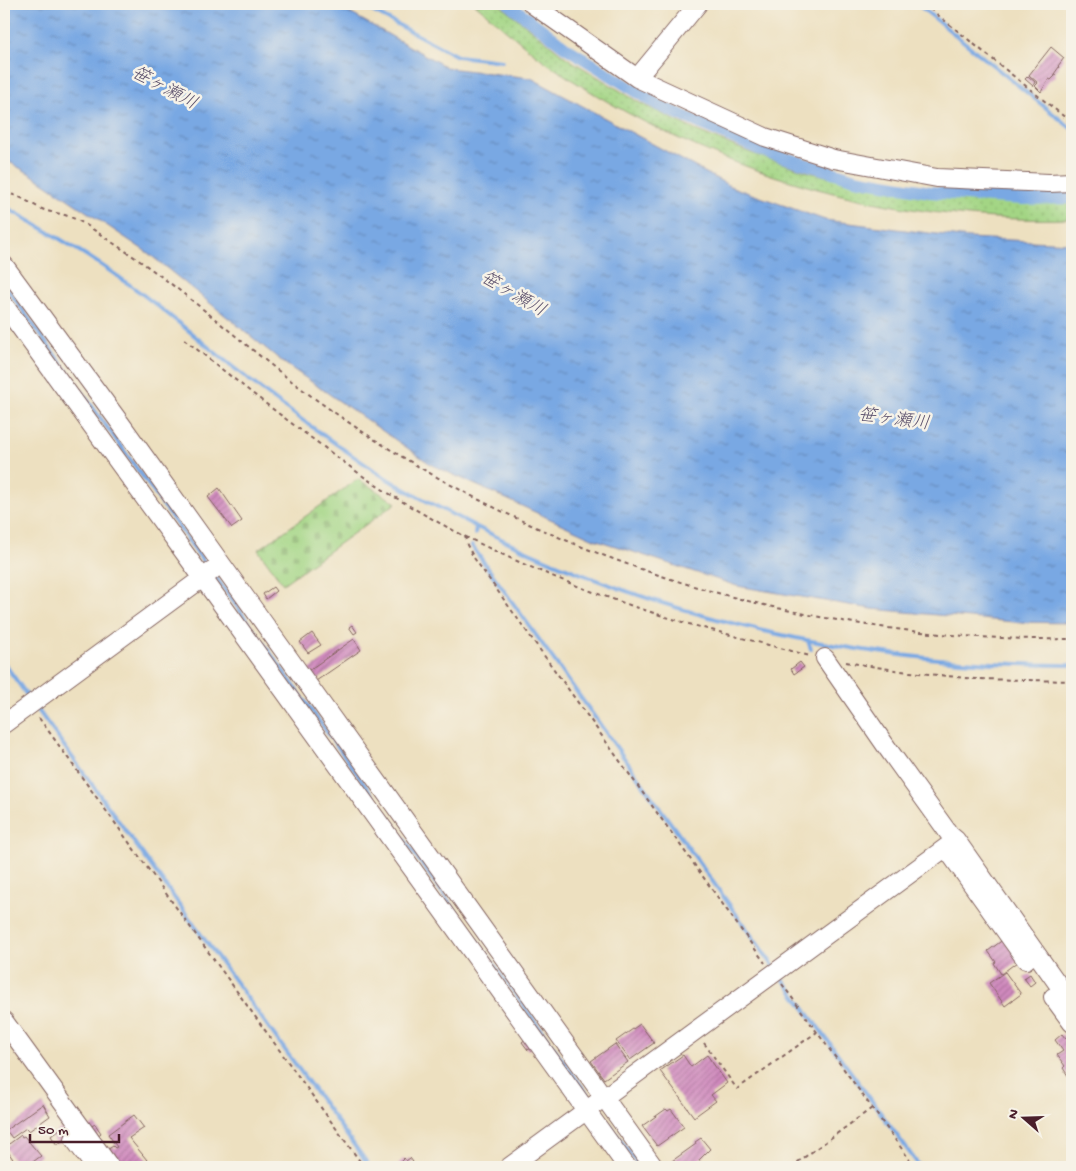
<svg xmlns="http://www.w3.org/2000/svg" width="1076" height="1171" viewBox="0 0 1076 1171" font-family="'Gochi Hand','Klee One',sans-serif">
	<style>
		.grass { fill: url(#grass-dots); stroke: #767a58 }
		.cemetery { fill: url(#cemetery-stones); stroke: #767a58 }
		.water { fill: url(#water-ripples); stroke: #626487 }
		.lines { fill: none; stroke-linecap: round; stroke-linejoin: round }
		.stream { stroke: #79a8e3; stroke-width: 4 }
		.canal { stroke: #79a8e3; stroke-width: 12 }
		.building { fill: url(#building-hatch) }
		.minor-casing { stroke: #83635f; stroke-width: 20 }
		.path { stroke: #83635f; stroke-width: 2; stroke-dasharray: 4 4; stroke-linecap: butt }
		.minor { stroke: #fff; stroke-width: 18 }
		.labels { text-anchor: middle; stroke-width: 5; stroke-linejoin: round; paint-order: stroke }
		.water-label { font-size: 18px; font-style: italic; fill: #5a4f6b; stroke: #f7f3e8 }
	</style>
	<defs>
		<pattern id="grass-dots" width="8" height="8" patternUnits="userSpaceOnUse" patternTransform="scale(1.25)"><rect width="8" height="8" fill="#a3d584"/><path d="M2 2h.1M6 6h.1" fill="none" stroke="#8eb672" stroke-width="1.8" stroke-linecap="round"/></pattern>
		<pattern id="cemetery-stones" width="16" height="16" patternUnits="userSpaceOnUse" patternTransform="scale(1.25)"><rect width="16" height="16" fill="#a3d584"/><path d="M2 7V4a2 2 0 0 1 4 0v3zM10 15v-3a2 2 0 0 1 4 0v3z" fill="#8eb672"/></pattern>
		<pattern id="water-ripples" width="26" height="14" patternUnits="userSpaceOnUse" patternTransform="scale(1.25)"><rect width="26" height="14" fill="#79a8e3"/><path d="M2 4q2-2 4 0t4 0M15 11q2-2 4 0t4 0" fill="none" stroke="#6588b8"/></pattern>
		<pattern id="building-hatch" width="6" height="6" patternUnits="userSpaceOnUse" patternTransform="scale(1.25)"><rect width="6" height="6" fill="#d08abe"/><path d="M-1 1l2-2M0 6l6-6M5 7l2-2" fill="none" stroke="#ab709b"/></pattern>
	</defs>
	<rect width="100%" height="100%" fill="#f7f3e8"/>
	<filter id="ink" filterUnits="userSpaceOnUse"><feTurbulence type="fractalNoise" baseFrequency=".02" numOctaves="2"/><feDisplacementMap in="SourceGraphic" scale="10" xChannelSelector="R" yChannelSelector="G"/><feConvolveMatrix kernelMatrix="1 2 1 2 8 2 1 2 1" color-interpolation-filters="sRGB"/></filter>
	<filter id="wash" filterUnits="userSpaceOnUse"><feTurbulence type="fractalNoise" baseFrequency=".0096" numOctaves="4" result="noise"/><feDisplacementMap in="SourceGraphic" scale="20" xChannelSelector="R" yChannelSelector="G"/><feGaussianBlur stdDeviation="1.12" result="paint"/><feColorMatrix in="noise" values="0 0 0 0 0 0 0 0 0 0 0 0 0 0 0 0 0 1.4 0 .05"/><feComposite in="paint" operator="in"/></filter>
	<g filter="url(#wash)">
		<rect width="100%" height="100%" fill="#ede0c0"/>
		<path class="grass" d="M475 4H499L567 58 640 103 695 130 751 153 809 172 863 185 966 200 1072 204V219C890 225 705 171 554 68 526 49 501 25 475 4Z"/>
		<path class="cemetery" d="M358 479 396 503 283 584 258 550Z"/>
		<path class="water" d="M4 4H334L448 68 531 78 732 187 825 220 969 238 1072 243V623L1013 622 872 609 737 586 594 539 432 465 284 363 148 253 32 175 4 159Z"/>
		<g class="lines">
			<path class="stream" d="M359 4 457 56 502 61
				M917 4 1072 129
				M4 206C47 231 90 256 130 285 174 317 214 353 257 386 296 417 337 445 378 473 408 493 441 508 473 525 658 620 864 666 1072 665
				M4 284 209 569
				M475 534 476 527
				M472 546 774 967
				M215 576 592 1101
				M808 641 811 649
				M4 663 29 698
				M35 706 370 1167
				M783 979 920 1167
				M597 1108 640 1167"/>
			<path class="canal" d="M509 4 565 47 658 105 763 151 855 179 930 192 976 196 1023 199 1072 198"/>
		</g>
		<g id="blocks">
			<path class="building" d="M1051 47 1064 58 1058 66 1059 67 1054 74 1056 75 1051 80 1049 79 1041 92 1035 86 1038 83 1029 75Z
				M1028 76 1035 82 1033 86 1025 79Z
				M219 488 242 521 232 528 208 497Z
				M273 587 276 591 266 599 263 594Z
				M352 625 357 632 354 634 349 627Z
				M312 633 321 645 308 653 300 642Z
				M354 639 361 650 316 681 309 670Z
				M800 662 804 667 794 674 791 669Z
				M1004 939 1021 959 1001 974 994 963 996 962 988 951Z
				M1005 972 1021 994 1005 1006 989 983Z
				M1030 974 1035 982 1030 986 1024 978Z
				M640 1024 654 1043 630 1060 616 1041Z
				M1072 1033V1082L1063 1068 1065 1066 1057 1055 1063 1051 1055 1040 1062 1034 1065 1038Z
				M528 1037 534 1046 528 1050 522 1042Z
				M615 1044 628 1062 604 1079 591 1061Z
				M683 1055 691 1067 707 1055 727 1083 711 1095 716 1101 694 1117 660 1071Z
				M43 1104 50 1116 29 1131 26 1128 12 1138 6 1130Z
				M666 1109 668 1111 671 1109 684 1127 657 1146 642 1126Z
				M134 1115 144 1128 129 1138 147 1160 138 1167H115L104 1152 113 1146 115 1148 117 1147 108 1134Z
				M95 1124 101 1133 94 1139 87 1129Z
				M61 1128 67 1137 57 1145 51 1136Z
				M21 1135 22 1137 24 1136 41 1156 26 1167H20L16 1164 5 1147Z
				M701 1138 710 1149 699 1160 704 1167H676L672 1161 696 1144 695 1142Z
				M404 1158 406 1161 410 1158 413 1162 409 1165 411 1167H401L398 1164Z"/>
		</g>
	</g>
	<g filter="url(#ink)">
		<use href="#blocks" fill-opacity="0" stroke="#83635f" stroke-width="1"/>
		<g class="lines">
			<defs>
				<path id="minor" d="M532 4 637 78 765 137 834 159 937 178 1049 183 1072 182
					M637 78 698 4
					M4 265 121 424 654 1167
					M4 305 202 577 627 1167
					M825 658 888 749 950 835 956 840 1072 1004
					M4 724 212 571
					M946 848 1026 960
					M1053 997 1072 1023
					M4 1021 110 1167
					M74 1139 95 1167
					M509 1167 956 840"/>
			</defs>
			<use href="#minor" class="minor-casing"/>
			<path class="path" d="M924 4 1072 123
				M4 193C18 194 29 203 42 209 51 213 61 213 70 217 85 222 102 236 116 245 191 293 255 357 328 408 543 561 808 643 1072 639
				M184 339C229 375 274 411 321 445 346 464 371 483 398 499 488 554 589 594 689 624 729 635 770 645 810 656
				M465 536 467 545 474 558 765 963
				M846 662 901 671 975 679 1072 681
				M39 718 364 1167
				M782 984 915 1167
				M704 1043 737 1089 817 1032
				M791 1167 872 1108"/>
			<use href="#minor" class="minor"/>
		</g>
	</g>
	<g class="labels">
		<g class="water-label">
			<text transform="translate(165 87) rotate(28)" y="6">笹ヶ瀬川</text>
			<text transform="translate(514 293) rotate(30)" y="6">笹ヶ瀬川</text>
			<text transform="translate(894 418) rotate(7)" y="6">笹ヶ瀬川</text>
		</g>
	</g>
	<rect width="1076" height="1171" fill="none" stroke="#f7f3e8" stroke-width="20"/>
	<g transform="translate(1024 1118) rotate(290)" stroke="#f7f3e8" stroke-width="4" paint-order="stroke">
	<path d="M0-4L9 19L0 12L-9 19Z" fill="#4a1f2b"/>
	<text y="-8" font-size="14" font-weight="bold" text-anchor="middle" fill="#4a1f2b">N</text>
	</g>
	<path d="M30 1134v8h89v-8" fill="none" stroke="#4a1f2b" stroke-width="2.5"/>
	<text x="38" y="1134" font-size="15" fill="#4a1f2b" stroke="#f7f3e8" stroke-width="4" paint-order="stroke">50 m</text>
</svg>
